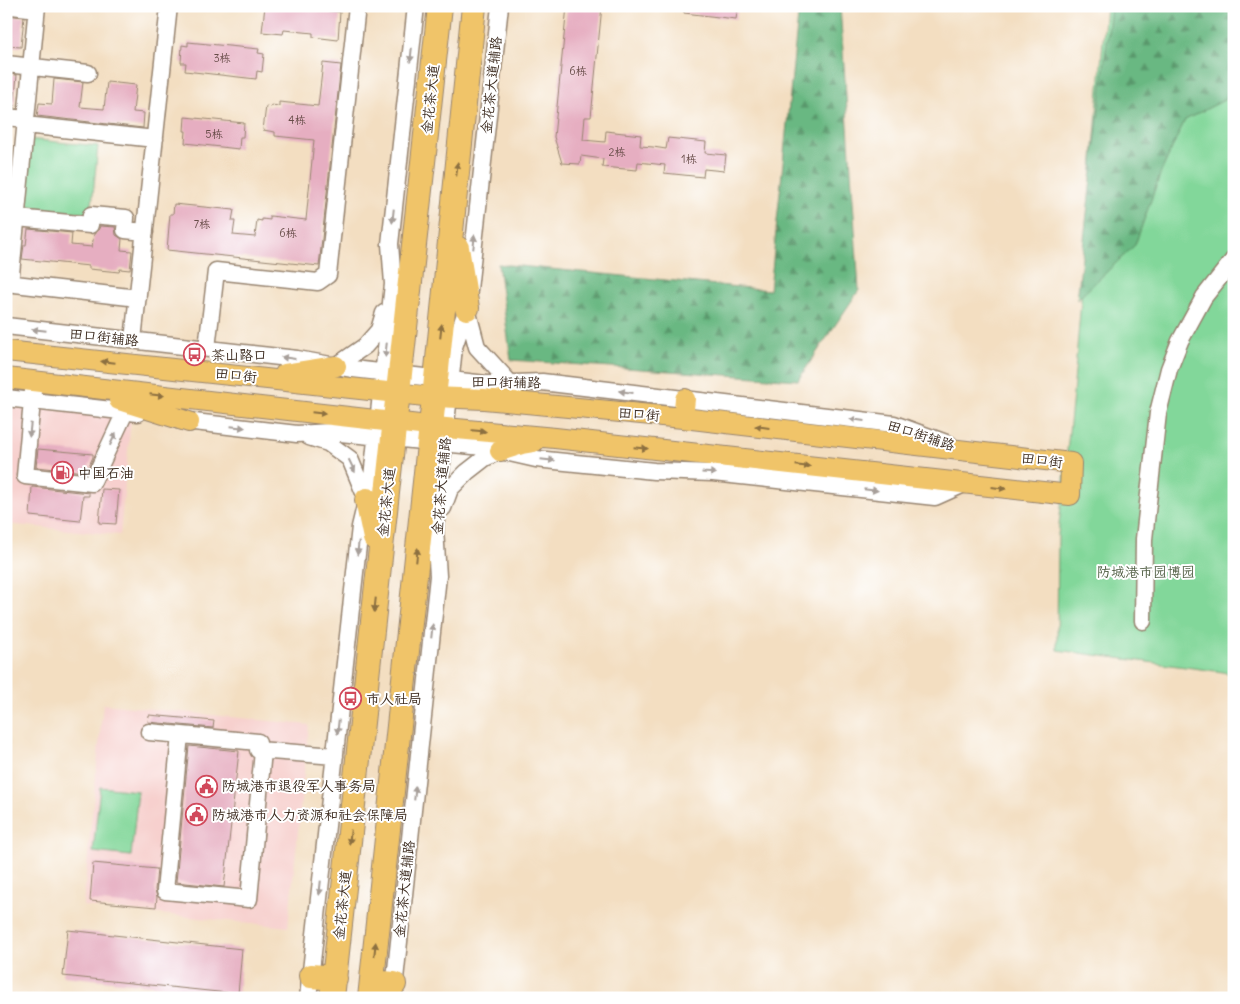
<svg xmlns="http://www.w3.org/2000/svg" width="1240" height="1004" viewBox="0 0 1240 1004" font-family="Delius,'LXGW WenKai TC',sans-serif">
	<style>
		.built { fill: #f7d0ce }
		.green { fill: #82d79a; stroke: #5e805c }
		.forest { fill: url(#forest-firs); stroke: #527150 }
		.building { fill: #e6aec1 }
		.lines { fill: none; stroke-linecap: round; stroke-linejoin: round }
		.minor-casing { stroke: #978470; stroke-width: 19 }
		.major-casing { stroke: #978470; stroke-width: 22 }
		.highway-casing { stroke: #978470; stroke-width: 26 }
		.minor { stroke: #fff; stroke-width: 16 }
		.major { stroke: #f0c469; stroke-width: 20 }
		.highway { stroke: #f0c469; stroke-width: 24 }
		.oneway { fill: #a79f9a }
		.oneway2 { fill: #8c6f40 }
		.labels { text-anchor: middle; stroke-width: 4; stroke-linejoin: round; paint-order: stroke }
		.number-label { font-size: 11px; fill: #664b47 }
		.street-label { font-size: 14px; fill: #3b2a1e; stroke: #fff }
		.poi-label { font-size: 14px; fill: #3b2a1e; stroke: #fff; text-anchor: start }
		.park-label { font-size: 14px; fill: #505e43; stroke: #fff }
	</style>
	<defs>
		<pattern id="forest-firs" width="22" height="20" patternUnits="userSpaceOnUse" patternTransform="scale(1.25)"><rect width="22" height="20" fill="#69b882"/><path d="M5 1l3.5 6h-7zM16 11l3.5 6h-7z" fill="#58966a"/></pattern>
	</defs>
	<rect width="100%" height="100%" fill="#fff"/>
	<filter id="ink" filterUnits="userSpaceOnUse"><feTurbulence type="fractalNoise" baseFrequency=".02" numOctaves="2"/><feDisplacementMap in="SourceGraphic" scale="10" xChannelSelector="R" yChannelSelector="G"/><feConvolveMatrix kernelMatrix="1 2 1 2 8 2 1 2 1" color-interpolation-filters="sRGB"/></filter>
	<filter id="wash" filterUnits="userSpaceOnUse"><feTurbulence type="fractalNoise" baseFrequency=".0096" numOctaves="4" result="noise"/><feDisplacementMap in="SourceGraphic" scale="20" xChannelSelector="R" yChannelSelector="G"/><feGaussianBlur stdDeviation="1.12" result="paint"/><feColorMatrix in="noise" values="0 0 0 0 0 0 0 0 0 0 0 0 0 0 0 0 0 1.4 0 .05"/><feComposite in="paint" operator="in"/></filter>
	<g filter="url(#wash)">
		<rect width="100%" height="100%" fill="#f3dec1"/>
		<path class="built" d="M12 404 131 419 120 535 6 524V442L9 440Z
			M103 704 309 725 288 927 83 906Z"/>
		<path class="green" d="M1106 6H1234V676L1223 672 1057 650 1058 535 1073 395Z
			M28 139 98 146 91 214 21 206Z
			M100 787 138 791 131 856 93 852Z"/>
		<path class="forest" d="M799 6H840L859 290 798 380 511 360 498 264 770 290Z
			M1111 6H1234V95L1185 120 1161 172 1135 245 1077 300Z"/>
		<g id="blocks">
			<path class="building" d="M265 6H283L340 12 338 40 313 37V33L284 30 283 34 262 32Z
				M567 6H602L591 117H585L583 140 605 142 606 131 641 135 640 146 653 147 666 149 668 138 706 142 705 153 726 155 724 171 704 169 703 177 664 173 665 165 638 162 637 170 602 167 603 159 581 156 580 164 562 163 554 137Z
				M684 6H738L736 19 684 13Z
				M6 15 24 17 21 47 6 46Z
				M188 42 259 49 258 53 264 54 262 72 257 71 256 79 185 71 186 63H181L182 45 188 46Z
				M323 63 341 65 319 266 167 250 170 214H173L174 204 234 210 232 221H235L233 235 255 237 257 220 262 221V219L270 220V216L306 220 314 140 275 136V132L263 130 266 106 271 107V105L279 106V102L318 106Z
				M6 74 17 75 14 108 6 107Z
				M54 79 83 82 80 107 104 109 107 82 136 85 133 112 144 113 143 128 37 116 39 103 52 104Z
				M185 117 244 123 243 137H240L239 149 185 143 186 131H184Z
				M100 226 115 227 116 235 122 239 121 250 132 251 130 270 120 269 119 272 89 269V266L22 259 24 245H26L28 229 72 233 71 245 92 247 94 234 98 231Z
				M38 449 93 454V457L86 472 36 467Z
				M32 487 89 493V496H83L80 521 30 516Z
				M102 489 119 490 116 524 99 523Z
				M149 715 214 721 213 728 148 722Z
				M189 746 239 751 224 887 176 882Z
				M93 863 157 869 155 890 157 897 156 907 90 901Z
				M68 930 242 949 238 994 63 976Z"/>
		</g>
	</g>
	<g filter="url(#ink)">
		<use href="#blocks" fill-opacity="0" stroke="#978470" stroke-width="1"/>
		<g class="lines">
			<defs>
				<path id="minor" d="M12 6 37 9
					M6 64 88 73
					M6 117 26 119
					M25 125 155 139
					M6 217 90 225 91 215 126 218 125 230 145 232
					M6 283 138 298
					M10 284 37 6
					M467 309 477 347 510 383 517 386
					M6 326 297 359 353 369 486 384 542 382 894 424 949 444
					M133 340 169 6
					M207 348 216 271 318 282 328 275 357 6
					M336 366 365 346 379 330 384 313
					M33 391 25 476 92 483 126 410
					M6 398 138 413
					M177 420 297 434 330 432 483 447 536 459 654 471 713 473 935 497 964 484
					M309 437 328 443 350 459 367 500
					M443 508 450 489 467 472 485 458 500 451
					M1143 621 1144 539 1158 413 1169 369 1180 341 1204 297 1234 259
					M149 732 258 742V750L335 756
					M180 735 165 891 249 899 263 751
					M308 998 360 527 372 477 393 284 390 244 416 6
					M393 998 438 576 435 529 454 347 467 308 500 6"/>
				<path id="major" d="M6 351 434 397 484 399 683 418 1071 463 1070 495 555 438 446 428 6 378
					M285 374 336 366
					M119 400 189 422
					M683 418 685 399
					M500 451 522 444 534 442"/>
				<path id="highway" d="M457 248 467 308
					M367 500 375 538
					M311 976 335 978
					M372 982 394 984
					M332 998 440 6
					M370 998 436 379 474 6"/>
			</defs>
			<use href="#minor" class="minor-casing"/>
			<use href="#major" class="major-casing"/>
			<use href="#highway" class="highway-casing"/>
			<use href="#minor" class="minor"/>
			<use href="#major" class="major"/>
			<use href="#highway" class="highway"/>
		</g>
		<defs><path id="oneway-solid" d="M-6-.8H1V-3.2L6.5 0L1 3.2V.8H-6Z" transform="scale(1.25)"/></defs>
		<g class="oneway">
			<use href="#oneway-solid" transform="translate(411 55) rotate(96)"/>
			<use href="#oneway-solid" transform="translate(393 216) rotate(96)"/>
			<use href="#oneway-solid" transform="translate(474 242) rotate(-84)"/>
			<use href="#oneway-solid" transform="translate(39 330) rotate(-174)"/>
			<use href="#oneway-solid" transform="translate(386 350) rotate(96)"/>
			<use href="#oneway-solid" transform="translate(288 358) rotate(-173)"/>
			<use href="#oneway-solid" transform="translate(626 392) rotate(-173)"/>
			<use href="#oneway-solid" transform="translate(857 420) rotate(-173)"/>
			<use href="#oneway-solid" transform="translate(238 427) rotate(6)"/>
			<use href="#oneway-solid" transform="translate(30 430) rotate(96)"/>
			<use href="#oneway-solid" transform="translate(113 439) rotate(-65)"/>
			<use href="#oneway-solid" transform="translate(548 460) rotate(6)"/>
			<use href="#oneway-solid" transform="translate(352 466) rotate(64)"/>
			<use href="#oneway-solid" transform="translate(709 473) rotate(3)"/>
			<use href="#oneway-solid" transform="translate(871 490) rotate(6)"/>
			<use href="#oneway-solid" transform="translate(358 548) rotate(96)"/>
			<use href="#oneway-solid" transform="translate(432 631) rotate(-84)"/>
			<use href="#oneway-solid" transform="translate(338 727) rotate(96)"/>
			<use href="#oneway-solid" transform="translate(415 793) rotate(-84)"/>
			<use href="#oneway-solid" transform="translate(320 888) rotate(96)"/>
		</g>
		<g class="oneway2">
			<use href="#oneway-solid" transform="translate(457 169) rotate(-84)"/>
			<use href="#oneway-solid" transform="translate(441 331) rotate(-84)"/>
			<use href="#oneway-solid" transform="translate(108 362) rotate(-174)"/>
			<use href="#oneway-solid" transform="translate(157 395) rotate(6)"/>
			<use href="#oneway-solid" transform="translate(319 413) rotate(6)"/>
			<use href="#oneway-solid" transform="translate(762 427) rotate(-173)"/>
			<use href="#oneway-solid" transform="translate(479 431) rotate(5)"/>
			<use href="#oneway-solid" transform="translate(641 448) rotate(6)"/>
			<use href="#oneway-solid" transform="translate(803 466) rotate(6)"/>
			<use href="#oneway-solid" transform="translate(999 488) rotate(7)"/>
			<use href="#oneway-solid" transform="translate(417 555) rotate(-84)"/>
			<use href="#oneway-solid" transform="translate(375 605) rotate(96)"/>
			<use href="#oneway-solid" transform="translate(350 837) rotate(96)"/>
			<use href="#oneway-solid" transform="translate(375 949) rotate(-84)"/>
		</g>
	</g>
	<defs>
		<symbol id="bus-ring" viewBox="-11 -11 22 22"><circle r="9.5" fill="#fff" stroke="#d1495b" stroke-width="1.5"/><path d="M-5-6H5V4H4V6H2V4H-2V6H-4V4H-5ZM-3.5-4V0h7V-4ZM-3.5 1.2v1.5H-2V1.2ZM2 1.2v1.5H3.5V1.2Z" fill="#d1495b"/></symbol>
		<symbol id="fuel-ring" viewBox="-11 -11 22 22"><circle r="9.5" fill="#fff" stroke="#d1495b" stroke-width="1.5"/><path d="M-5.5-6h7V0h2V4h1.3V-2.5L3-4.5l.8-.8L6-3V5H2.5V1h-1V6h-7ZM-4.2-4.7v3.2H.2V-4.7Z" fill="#d1495b"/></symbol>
		<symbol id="civic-ring" viewBox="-11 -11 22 22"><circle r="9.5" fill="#fff" stroke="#d1495b" stroke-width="1.5"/><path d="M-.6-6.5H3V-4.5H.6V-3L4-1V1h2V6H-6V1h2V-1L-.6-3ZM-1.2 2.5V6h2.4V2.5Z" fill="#d1495b"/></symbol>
	</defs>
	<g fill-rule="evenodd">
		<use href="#bus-ring" x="182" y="342" width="25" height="25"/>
		<use href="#fuel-ring" x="50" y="460" width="25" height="25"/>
		<use href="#bus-ring" x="338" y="686" width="25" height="25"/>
		<use href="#civic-ring" x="194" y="774" width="25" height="25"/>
		<use href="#civic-ring" x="184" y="802" width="25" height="25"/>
	</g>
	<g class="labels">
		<g class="number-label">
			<text x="222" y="62">3栋</text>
			<text x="578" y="75">6栋</text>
			<text x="297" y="124">4栋</text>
			<text x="214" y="138">5栋</text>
			<text x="617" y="156">2栋</text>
			<text x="689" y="163">1栋</text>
			<text x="202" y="228">7栋</text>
			<text x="288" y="237">6栋</text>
		</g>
		<g class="street-label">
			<text transform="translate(491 85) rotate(-84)" y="5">金花茶大道辅路</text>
			<text transform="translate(430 99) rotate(-84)" y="5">金花茶大道</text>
			<text transform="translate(104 337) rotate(6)" y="5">田口街辅路</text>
			<text transform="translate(236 375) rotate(6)" y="5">田口街</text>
			<text transform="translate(506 382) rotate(1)" y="5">田口街辅路</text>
			<text transform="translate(639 414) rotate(5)" y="5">田口街</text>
			<text transform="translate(921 435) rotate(18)" y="5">田口街辅路</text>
			<text transform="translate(1042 460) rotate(7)" y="5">田口街</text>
			<text transform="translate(441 486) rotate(-85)" y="5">金花茶大道辅路</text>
			<text transform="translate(386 502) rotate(-84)" y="5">金花茶大道</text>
			<text transform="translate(404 889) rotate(-84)" y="5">金花茶大道辅路</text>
			<text transform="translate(342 905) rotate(-84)" y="5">金花茶大道</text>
		</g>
		<g class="poi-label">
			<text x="211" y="360">茶山路口</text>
			<text x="78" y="478">中国石油</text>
			<text x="366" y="704">市人社局</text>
			<text x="222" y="791">防城港市退役军人事务局</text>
			<text x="212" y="820">防城港市人力资源和社会保障局</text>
		</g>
		<g class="park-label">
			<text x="1146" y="577">防城港市园博园</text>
		</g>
	</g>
	<rect width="1240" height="1004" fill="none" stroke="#fff" stroke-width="25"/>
</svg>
